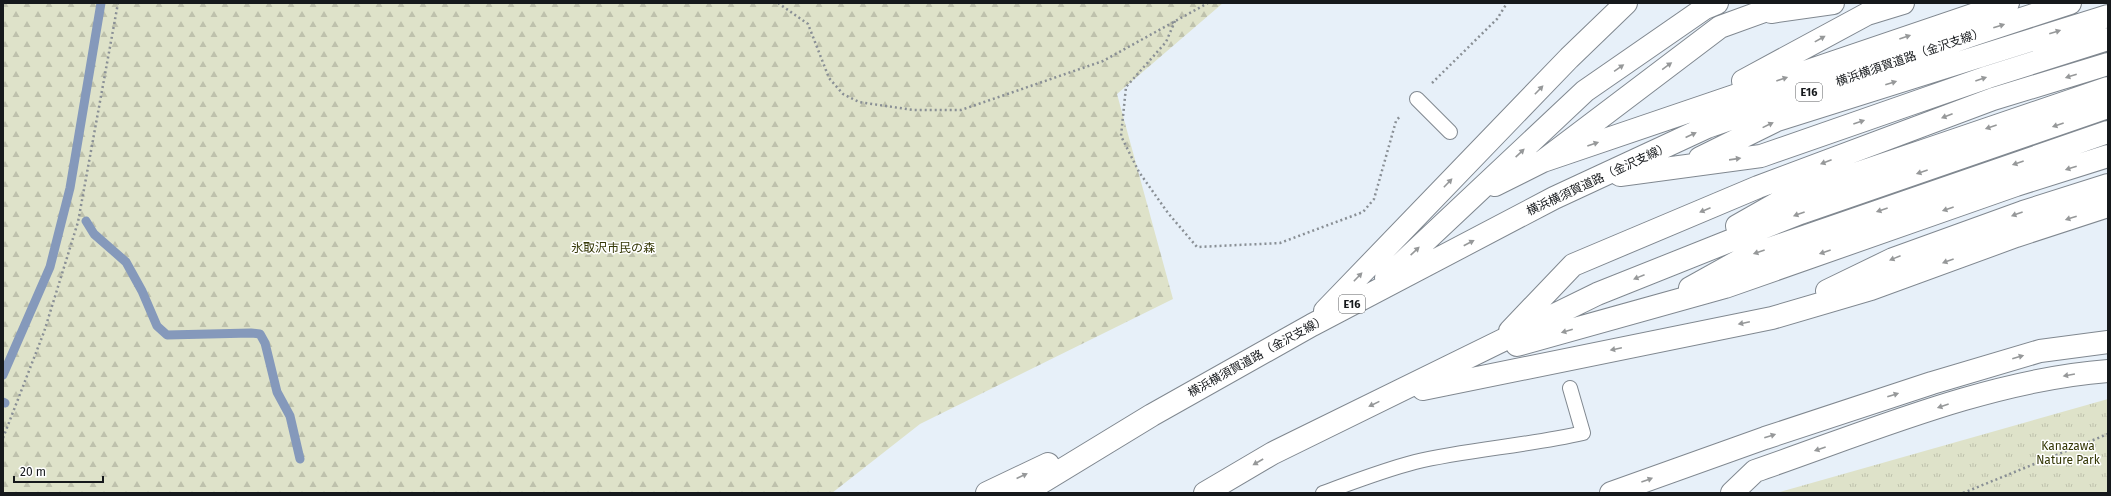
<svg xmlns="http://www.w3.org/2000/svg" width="2111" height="496" viewBox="0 0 2111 496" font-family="'Fira Sans','Noto Sans JP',sans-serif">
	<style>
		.forest { fill: url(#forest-firs) }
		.park { fill: url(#park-tufts) }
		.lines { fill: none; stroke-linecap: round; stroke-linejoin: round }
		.stream { stroke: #8599bb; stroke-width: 9 }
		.lane-casing { stroke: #808890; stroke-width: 16 }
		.highway-casing { stroke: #808890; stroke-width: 24 }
		.path { stroke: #898f95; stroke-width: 2.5; stroke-dasharray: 2 3; stroke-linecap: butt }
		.lane { stroke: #fff; stroke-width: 14 }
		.highway { stroke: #fff; stroke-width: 22 }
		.oneway { fill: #969899 }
		.labels { text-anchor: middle; stroke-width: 3; stroke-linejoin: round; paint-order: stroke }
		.shield { fill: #fff; stroke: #5c5e60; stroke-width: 1 }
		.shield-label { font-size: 11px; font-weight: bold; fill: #16191c }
		.street-label { font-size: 12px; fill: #16191c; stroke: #fff }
		.park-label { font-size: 12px; fill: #343705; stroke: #fff }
	</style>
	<defs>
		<pattern id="forest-firs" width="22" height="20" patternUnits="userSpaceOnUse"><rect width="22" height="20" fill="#dee2c9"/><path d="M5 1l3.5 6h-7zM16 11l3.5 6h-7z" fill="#bec1ac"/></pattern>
		<pattern id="park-tufts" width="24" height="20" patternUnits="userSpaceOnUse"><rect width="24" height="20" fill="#dee2c9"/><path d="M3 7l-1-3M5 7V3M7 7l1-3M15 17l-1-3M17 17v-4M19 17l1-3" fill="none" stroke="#bec1ac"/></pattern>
	</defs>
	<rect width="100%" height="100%" fill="#e7f0f9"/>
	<path class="forest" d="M3 3H1223L1117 94 1173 299 920 424 832 493H3Z"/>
	<path class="park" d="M2108 399V493H1776Z"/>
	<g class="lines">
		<path class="stream" d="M86 221 94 234 126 262 142 291 157 326 167 335 251 333 260 334 265 343 277 392 290 416 300 459
			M3 375 50 267 70 188 101 3
			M3 402 5 403"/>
		<defs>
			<path id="lane" d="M1417 99 1450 132
				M1323 493C1353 482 1384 470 1415 462 1470 449 1527 446 1583 433L1570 388"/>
			<path id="highway" d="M1771 12 1833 3
				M1743 81 1867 14 1903 3
				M1700 158 1777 120 2108 16
				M1543 161 2008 3
				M1620 175 1761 156 1988 77 2108 39
				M1495 185 1543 161 1720 27 1786 3
				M1737 226 1788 197 2108 88
				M1386 278 1585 91 1705 8 1717 3
				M1690 288 1746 257 2108 132
				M1827 291 1893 259 2023 212 2108 185
				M1325 311 1569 58 1626 3
				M1510 331 1573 265 1758 187 1993 99 2108 64
				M1517 345 1725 287 2016 185 2108 156
				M1423 389 1772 318 1871 289 2016 236 2108 206
				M987 493 1048 464
				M1024 493 1152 415 1312 325 1554 198 1707 127 1975 34 2070 3
				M1205 493 1273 453 1597 294 1800 213 2108 107
				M1611 493 1765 438 1932 383 2040 351 2108 342
				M1732 493 1755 471C1868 432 1989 380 2108 371"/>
		</defs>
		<use href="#lane" class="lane-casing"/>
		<use href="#highway" class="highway-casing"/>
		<path class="path" d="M778 3 808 24 829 78 843 94 859 102 913 110H961L1103 61 1208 3
			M1175 21 1166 42 1126 87 1121 136 1139 172 1168 213 1197 247 1280 243 1363 212 1374 199 1396 121 1401 115
			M1432 83 1497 19 1507 3
			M3 438 44 332 78 222 118 3
			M1963 493 2108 434"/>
		<use href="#lane" class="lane"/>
		<use href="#highway" class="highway"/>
	</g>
	<defs><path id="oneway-solid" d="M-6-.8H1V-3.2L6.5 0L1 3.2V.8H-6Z"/></defs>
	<g class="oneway">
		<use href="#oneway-solid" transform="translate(1999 26) rotate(-18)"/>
		<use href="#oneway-solid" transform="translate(2055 32) rotate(-17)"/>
		<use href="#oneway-solid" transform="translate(1905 37) rotate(-19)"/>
		<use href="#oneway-solid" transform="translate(1820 39) rotate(-29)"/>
		<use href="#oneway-solid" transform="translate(1667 66) rotate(-36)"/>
		<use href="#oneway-solid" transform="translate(1619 68) rotate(-35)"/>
		<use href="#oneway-solid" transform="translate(2071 76) rotate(163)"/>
		<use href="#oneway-solid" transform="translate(1782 79) rotate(-19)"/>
		<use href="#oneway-solid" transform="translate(1981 79) rotate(-19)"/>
		<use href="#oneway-solid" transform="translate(1891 83) rotate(-18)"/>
		<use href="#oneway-solid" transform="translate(1539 90) rotate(-46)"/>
		<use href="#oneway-solid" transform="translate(1947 116) rotate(159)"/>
		<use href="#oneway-solid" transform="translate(1859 122) rotate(-19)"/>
		<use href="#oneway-solid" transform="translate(1768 125) rotate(-26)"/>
		<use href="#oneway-solid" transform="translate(2058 125) rotate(161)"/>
		<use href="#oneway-solid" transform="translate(1991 127) rotate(161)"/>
		<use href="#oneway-solid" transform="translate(1691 135) rotate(-25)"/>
		<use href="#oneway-solid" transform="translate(1593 144) rotate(-19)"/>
		<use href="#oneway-solid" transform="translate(1520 153) rotate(-43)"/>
		<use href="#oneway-solid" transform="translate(1735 159) rotate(-8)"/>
		<use href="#oneway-solid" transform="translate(1826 162) rotate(159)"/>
		<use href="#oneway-solid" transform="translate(2018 163) rotate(161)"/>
		<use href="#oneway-solid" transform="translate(2071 168) rotate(162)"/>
		<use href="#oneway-solid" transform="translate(1922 172) rotate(161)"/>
		<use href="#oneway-solid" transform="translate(1448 183) rotate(-46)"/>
		<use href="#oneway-solid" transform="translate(1948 209) rotate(161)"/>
		<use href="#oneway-solid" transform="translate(1705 210) rotate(157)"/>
		<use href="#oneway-solid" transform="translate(1882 210) rotate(161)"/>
		<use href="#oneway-solid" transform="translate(1799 214) rotate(160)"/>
		<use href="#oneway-solid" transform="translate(2017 214) rotate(160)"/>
		<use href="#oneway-solid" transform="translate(2071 218) rotate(162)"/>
		<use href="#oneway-solid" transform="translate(1469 243) rotate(-28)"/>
		<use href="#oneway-solid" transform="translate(1415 251) rotate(-43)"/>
		<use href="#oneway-solid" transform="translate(1759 252) rotate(161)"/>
		<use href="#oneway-solid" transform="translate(1825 252) rotate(161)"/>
		<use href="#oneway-solid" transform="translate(1895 258) rotate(158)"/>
		<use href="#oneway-solid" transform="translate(1948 261) rotate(160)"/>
		<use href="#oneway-solid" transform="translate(1358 277) rotate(-46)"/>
		<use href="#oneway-solid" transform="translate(1639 277) rotate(158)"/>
		<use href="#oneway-solid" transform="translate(1744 323) rotate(168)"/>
		<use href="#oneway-solid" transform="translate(1567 331) rotate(164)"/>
		<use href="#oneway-solid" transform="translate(1616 349) rotate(168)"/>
		<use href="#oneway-solid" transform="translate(2018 357) rotate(-16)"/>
		<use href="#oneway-solid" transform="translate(2069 375) rotate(170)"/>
		<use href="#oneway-solid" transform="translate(1893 395) rotate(-18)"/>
		<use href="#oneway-solid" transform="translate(1374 404) rotate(154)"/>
		<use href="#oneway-solid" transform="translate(1943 406) rotate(161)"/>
		<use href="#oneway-solid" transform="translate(1770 436) rotate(-18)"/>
		<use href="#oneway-solid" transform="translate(1820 449) rotate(161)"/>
		<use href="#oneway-solid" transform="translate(1258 462) rotate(150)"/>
		<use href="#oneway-solid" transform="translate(1022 476) rotate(-25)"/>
		<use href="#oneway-solid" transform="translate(1647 480) rotate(-20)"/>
	</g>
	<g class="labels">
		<g class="shield">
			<rect x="1796" y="83" width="26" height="18" rx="3"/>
			<rect x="1339" y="295" width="26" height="18" rx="3"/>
		</g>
		<g class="shield-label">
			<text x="1809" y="96">E16</text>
			<text x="1352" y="308">E16</text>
		</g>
		<g class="street-label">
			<text transform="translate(1910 57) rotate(-19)" y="4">横浜横須賀道路（金沢支線）</text>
			<text transform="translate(1598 179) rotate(-25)" y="4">横浜横須賀道路（金沢支線）</text>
			<text transform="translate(1257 356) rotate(-29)" y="4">横浜横須賀道路（金沢支線）</text>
		</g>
		<g class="park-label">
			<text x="613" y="252">氷取沢市民の森</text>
			<text x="2068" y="450">Kanazawa<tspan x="2068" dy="14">Nature Park</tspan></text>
		</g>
	</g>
	<rect width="2111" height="496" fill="none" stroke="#16191c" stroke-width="8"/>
	<path d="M14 476v6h89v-6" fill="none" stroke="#16191c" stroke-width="2"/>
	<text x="20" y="476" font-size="12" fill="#16191c" stroke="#ffffff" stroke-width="3" paint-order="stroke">20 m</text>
</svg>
